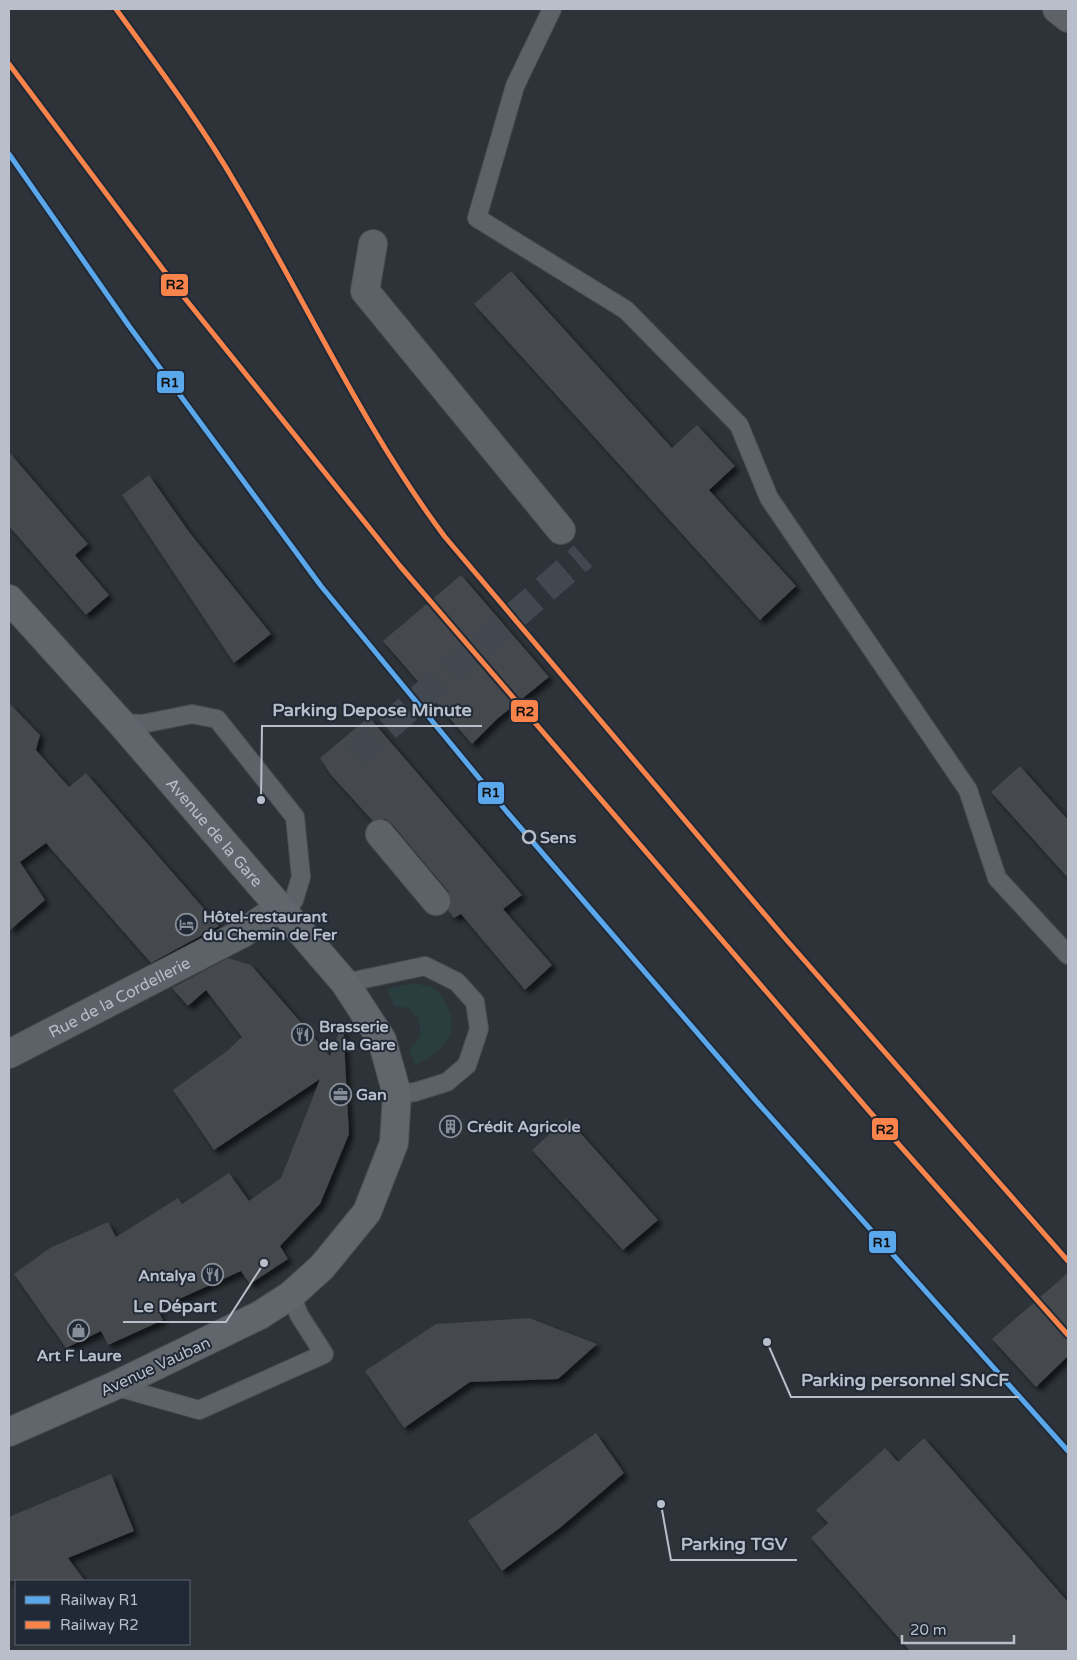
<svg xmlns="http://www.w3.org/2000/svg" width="1077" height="1660" viewBox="0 0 1077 1660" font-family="'Varela Round',sans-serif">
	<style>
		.green { fill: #2a3e40 }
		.building { fill: #44484e; filter: url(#shadow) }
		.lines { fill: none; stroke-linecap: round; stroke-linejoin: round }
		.street-tunnel { stroke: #42484f; stroke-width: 28; stroke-dasharray: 28 14; stroke-linecap: butt }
		.lane-casing { stroke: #4b4f54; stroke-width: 20 }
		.street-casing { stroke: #4b4f54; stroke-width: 30 }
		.secondary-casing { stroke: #4b4f54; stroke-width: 30 }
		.primary-casing { stroke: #4b4f56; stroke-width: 30 }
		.lane { stroke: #5d6168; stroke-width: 18 }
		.street { stroke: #5d6168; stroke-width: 28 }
		.secondary { stroke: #61656c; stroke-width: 28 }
		.primary { stroke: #5f6369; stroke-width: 28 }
		.rail-casing { stroke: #61656b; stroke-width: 5.5 }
		.rail { stroke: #202935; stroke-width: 4; stroke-dasharray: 11; stroke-linecap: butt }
		.rail-1-casing { stroke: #202935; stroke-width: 9 }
		.rail-2-casing { stroke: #202935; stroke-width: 9 }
		.rail-1 { stroke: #5aa8eb; stroke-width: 5 }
		.rail-2 { stroke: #f8844c; stroke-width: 5 }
		.stop-dot { fill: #202935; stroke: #b8bfca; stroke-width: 2.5 }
		.labels { text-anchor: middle; stroke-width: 4; stroke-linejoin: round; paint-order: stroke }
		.street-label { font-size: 16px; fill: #b8bfca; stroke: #202935 }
		.stop-label { font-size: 16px; font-weight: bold; fill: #b8bfca; stroke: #202935; text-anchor: start }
		.poi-label { font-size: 16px; font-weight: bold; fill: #b8bfca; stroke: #202935; text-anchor: start }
		.leader { fill: none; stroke: #b8bfca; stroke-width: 2 }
		.callout-dot { fill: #b8bfca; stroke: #202935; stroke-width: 2 }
		.callout-label { font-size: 18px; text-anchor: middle; font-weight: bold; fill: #b8bfca; stroke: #202935; stroke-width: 4; stroke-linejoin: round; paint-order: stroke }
		.line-badge { stroke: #202935; stroke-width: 2 }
		.pale-badge-label { font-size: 14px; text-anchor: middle; font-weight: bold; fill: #111 }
	</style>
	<defs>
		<filter id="shadow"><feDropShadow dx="4.5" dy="4.5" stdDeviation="2.5" flood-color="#0009"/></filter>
	</defs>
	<rect width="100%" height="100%" fill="#2d3339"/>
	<path class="green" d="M414 983C420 985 428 986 433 988 439 991 445 1000 447 1006 461 1035 441 1054 415 1065L409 1050 420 1036 419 1019 409 1008 394 1006 387 989Z"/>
	<path class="building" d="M511 271 672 448 697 425 735 466 709 490 796 586 760 620 474 304Z
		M9 452 88 544 75 555 109 595 86 615 9 526Z
		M149 475 189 532 271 634 234 663 122 495Z
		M461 575 549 677 497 719 472 744 383 641Z
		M9 703 40 735 36 750 69 787 86 773 219 926 151 963 46 843 20 862 45 900 9 931Z
		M369 717 522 895 503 909 552 965 525 990 461 914 454 918 448 910 451 899 448 891 392 824 385 819 373 821 331 775 320 758Z
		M1020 766 1068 820V878L991 792Z
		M228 958 251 965 330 1056 343 1021 349 1134 320 1204 280 1246 288 1259 250 1284 241 1271 157 1309 163 1320 108 1345 101 1331 66 1348 14 1274 50 1248 108 1222 116 1237 178 1198 182 1204 229 1173 249 1201 281 1178 320 1079 214 1150 173 1090 227 1051 242 1037 206 990 188 1006 172 988Z
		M567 1118 658 1220 623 1250 532 1150Z
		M1068 1273V1356L1036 1387 992 1339Z
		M529 1318 597 1344 558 1379 470 1382 404 1428 365 1371 436 1324Z
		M596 1433 624 1473 561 1527 502 1571 468 1521Z
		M924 1438 1068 1602V1651H910L811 1538 828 1523 816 1510 885 1448 898 1462Z
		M111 1474 134 1531 68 1558 85 1581H9V1517Z"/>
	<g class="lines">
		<path class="street-tunnel" d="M355 755 583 556"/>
		<defs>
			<path id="lane" d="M552 9 515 86 477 218 626 310 739 425 769 498 968 790 997 878 1068 955
				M121 723 142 724 192 714 217 719 295 817 301 877 294 900 285 913
				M345 983 425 966 457 982 475 1002 479 1029 467 1065 447 1082 415 1092 397 1094
				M114 1386 199 1410 324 1354 299 1315 291 1295"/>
			<g id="street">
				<path d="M373 244 365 291 561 530"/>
				<path d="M380 834 436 901"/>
				<path id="s1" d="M9 1054 243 933 280 907"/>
			</g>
			<g id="secondary">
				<path id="s2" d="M9 599 121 723 345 983 382 1040 397 1094 394 1143 367 1212 322 1267 291 1295 260 1315 114 1386 9 1432"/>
			</g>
			<path id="primary" d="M1057 9 1068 18"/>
		</defs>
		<use href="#lane" class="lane-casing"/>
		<use href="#street" class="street-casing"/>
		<use href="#secondary" class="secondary-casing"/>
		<use href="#primary" class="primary-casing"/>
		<use href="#lane" class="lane"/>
		<use href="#street" class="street"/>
		<use href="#secondary" class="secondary"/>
		<use href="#primary" class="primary"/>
		<defs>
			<path id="rail" d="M116 9C158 67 201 124 237 186 307 303 363 428 445 537L783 936 1068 1261"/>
		</defs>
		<use href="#rail" class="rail-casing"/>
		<use href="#rail" class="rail"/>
		<defs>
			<path id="rail-1" d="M9 154 129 326 321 586 507 812 600 920 757 1102 1068 1451"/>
			<path id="rail-2" d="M116 9C158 67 201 124 237 186 307 303 363 428 445 537L783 936 1068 1261
				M9 64 183 296 400 566 870 1112 1068 1335"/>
		</defs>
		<use href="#rail-1" class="rail-1-casing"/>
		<use href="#rail-2" class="rail-2-casing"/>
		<use href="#rail-1" class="rail-1"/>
		<use href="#rail-2" class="rail-2"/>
	</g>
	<defs>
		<symbol id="hotel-ring" viewBox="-11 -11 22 22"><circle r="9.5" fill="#202935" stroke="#878e97" stroke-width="1.5"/><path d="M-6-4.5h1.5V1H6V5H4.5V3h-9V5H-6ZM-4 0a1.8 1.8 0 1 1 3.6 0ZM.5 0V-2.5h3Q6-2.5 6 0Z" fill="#878e97"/></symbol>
		<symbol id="restaurant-ring" viewBox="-11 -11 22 22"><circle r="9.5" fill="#202935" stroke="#878e97" stroke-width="1.5"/><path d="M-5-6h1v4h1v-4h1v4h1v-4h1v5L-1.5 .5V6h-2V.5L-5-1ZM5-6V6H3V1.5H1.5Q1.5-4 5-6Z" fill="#878e97"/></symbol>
		<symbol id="office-ring" viewBox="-11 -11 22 22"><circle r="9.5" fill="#202935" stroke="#878e97" stroke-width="1.5"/><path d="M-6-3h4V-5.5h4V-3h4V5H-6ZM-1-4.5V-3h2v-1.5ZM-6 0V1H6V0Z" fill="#878e97"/></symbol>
		<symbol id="building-ring" viewBox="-11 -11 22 22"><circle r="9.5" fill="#202935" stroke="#878e97" stroke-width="1.5"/><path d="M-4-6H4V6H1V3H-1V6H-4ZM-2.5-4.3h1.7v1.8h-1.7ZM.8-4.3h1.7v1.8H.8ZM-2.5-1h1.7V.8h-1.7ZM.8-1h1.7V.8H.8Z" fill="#878e97"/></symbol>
		<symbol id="shop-ring" viewBox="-11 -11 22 22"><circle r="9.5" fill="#202935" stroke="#878e97" stroke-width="1.5"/><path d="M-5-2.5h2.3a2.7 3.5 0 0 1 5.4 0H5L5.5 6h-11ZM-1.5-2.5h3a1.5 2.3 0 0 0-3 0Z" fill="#878e97"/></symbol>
	</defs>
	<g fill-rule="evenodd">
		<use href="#hotel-ring" x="174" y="912" width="25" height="25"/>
		<use href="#restaurant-ring" x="290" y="1022" width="25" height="25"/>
		<use href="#office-ring" x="328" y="1082" width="25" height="25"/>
		<use href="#building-ring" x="438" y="1114" width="25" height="25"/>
		<use href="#restaurant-ring" x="200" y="1262" width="25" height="25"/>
		<use href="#shop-ring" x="66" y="1318" width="25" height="25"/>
	</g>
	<circle class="stop-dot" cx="529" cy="837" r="6"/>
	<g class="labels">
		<g class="street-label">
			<text dy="6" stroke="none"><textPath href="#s2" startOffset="311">Avenue de la Gare</textPath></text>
			<text dy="6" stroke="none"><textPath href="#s1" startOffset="124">Rue de la Cordellerie</textPath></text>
			<text transform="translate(155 1366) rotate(-25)" y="6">Avenue Vauban</text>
		</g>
		<g class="stop-label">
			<text x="540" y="843">Sens</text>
		</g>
		<g class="poi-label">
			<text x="203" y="922">Hôtel-restaurant<tspan x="203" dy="18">du Chemin de Fer</tspan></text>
			<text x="319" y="1032">Brasserie<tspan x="319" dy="18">de la Gare</tspan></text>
			<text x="356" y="1100">Gan</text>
			<text x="467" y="1132">Crédit Agricole</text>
			<text x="196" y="1281" text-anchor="end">Antalya</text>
			<text x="79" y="1361" text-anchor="middle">Art F Laure</text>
		</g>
	</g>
	<path class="leader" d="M261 800L262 726H482M264 1263L226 1322H123M767 1342L791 1397H1019M661 1504L671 1560H797"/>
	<g class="callout-dot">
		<circle cx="261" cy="800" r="5"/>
		<circle cx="264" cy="1263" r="5"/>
		<circle cx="767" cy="1342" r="5"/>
		<circle cx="661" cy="1504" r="5"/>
	</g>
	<g class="callout-label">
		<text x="372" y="716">Parking Depose Minute</text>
		<text x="175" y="1312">Le Départ</text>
		<text x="905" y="1386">Parking personnel SNCF</text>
		<text x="734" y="1550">Parking TGV</text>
	</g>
	<g class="line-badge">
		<rect x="160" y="273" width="29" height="24" rx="5" fill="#f8844c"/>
		<rect x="156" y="370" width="29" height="24" rx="5" fill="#5aa8eb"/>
		<rect x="510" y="699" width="29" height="24" rx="5" fill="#f8844c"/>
		<rect x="477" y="781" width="28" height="24" rx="5" fill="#5aa8eb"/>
		<rect x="871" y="1117" width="28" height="24" rx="5" fill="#f8844c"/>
		<rect x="868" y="1230" width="29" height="24" rx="5" fill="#5aa8eb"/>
	</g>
	<g class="pale-badge-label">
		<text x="175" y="289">R2</text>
		<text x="170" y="387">R1</text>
		<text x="525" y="716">R2</text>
		<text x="491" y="797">R1</text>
		<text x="885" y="1134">R2</text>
		<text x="882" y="1247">R1</text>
	</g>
	<rect width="1077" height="1660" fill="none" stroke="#b8bfca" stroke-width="20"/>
	<rect x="15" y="1580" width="175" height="65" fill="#202935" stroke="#5d6571"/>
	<rect x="25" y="1596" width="25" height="8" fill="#5aa8eb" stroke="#5d6571"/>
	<text x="60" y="1605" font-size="15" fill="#b8bfca">Railway R1</text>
	<rect x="25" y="1621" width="25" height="8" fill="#f8844c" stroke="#5d6571"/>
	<text x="60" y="1630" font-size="15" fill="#b8bfca">Railway R2</text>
	<path d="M902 1635v8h112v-8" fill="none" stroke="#b8bfca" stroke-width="2.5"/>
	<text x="910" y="1635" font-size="15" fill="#b8bfca" stroke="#202935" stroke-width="4" paint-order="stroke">20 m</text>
</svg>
